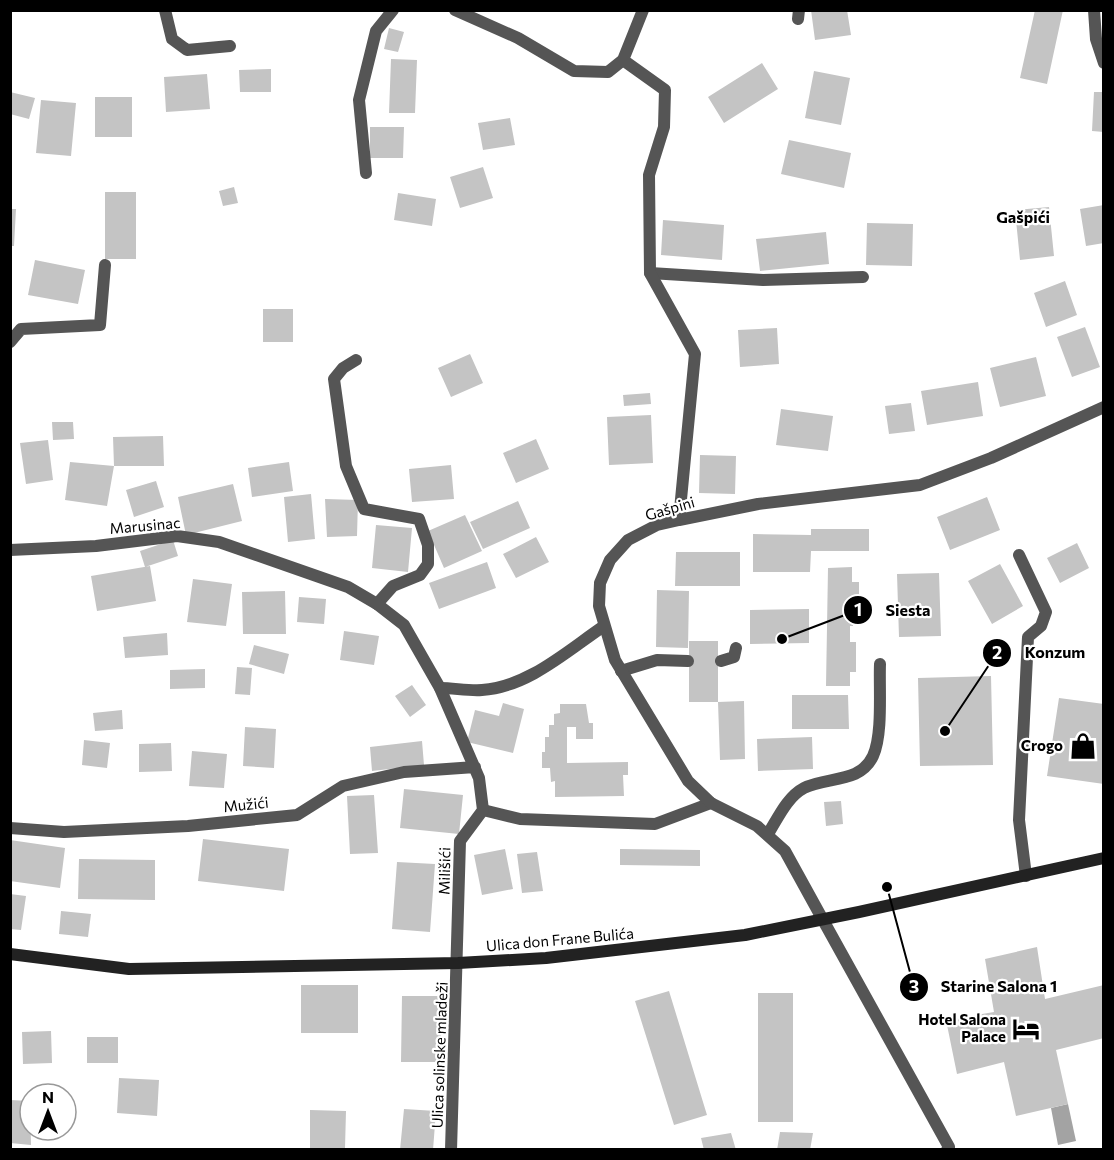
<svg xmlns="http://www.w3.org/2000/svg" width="1114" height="1160" viewBox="0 0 1114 1160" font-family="Commissioner,sans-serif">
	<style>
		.water { fill: #a3a3a3 }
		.building { fill: #c4c4c4 }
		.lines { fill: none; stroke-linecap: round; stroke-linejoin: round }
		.lane { stroke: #555; stroke-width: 12 }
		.street { stroke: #555; stroke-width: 12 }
		.secondary { stroke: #222; stroke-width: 12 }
		.labels { text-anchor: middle; stroke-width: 4.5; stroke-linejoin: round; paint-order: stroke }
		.street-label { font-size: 15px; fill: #000; stroke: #fff }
		.poi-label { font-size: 15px; font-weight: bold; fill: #000; stroke: #fff; text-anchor: end }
		.neighbourhood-label { font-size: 16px; font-weight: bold; fill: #000; stroke: #fff }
		.leader { fill: none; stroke: #000; stroke-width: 2 }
		.callout-dot { fill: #000; stroke: #fff; stroke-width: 2 }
		.mark-label { font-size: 18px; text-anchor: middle; font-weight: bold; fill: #fff }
		.callout-label { font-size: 16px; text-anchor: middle; font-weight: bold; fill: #000; stroke: #fff; stroke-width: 4.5; stroke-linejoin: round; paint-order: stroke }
	</style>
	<rect width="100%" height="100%" fill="#fff"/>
	<path class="water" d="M1068 1104 1076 1141 1058 1145 1051 1108Z"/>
	<path class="building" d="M811 10H847L851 35 815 40Z
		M1035 10H1063L1047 84 1020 78Z
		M389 28 404 32 398 52 384 49Z
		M391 59 417 60 415 113H389Z
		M762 63 778 89 724 123 708 97Z
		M271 69V92H240L239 70Z
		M814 71 850 78 841 125 805 118Z
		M207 74 210 109 166 112 164 77Z
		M10 92 35 98 29 119 10 114Z
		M1094 92H1104V132L1092 131Z
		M95 97H132V137H95Z
		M41 100 76 103 71 156 36 153Z
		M510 118 515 145 483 150 478 123Z
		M370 127H404L403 158H370Z
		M789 140 851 153 844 188 781 174Z
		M483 167 493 198 460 208 450 177Z
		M234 187 238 203 223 206 219 191Z
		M105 192H136V259H105Z
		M398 193 436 199 432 226 394 220Z
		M1104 205V243L1086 246 1080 209Z
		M1049 207 1054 256 1020 260 1015 210Z
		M10 209H16L14 246H10Z
		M663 220 724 225 722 260 661 255Z
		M867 223 913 224 912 266 866 265Z
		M826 232 829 264 760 271 756 239Z
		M35 260 85 270 78 304 28 295Z
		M1065 281 1077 315 1046 327 1034 293Z
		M263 309H293V342H263Z
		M1085 327 1100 367 1072 377 1057 337Z
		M777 328 779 364 740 367 738 330Z
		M470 354 483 383 451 397 438 368Z
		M1036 357 1046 396 1000 407 990 368Z
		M978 382 983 416 927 425 921 391Z
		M650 393 651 404 624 406 623 395Z
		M911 403 915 431 889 434 885 406Z
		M781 409 833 416 828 451 776 445Z
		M651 415 653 463 609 465 607 417Z
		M52 422H73L74 439 53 440Z
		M163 436 164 466H114L107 506 65 500 70 462 114 466 113 437Z
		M536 439 549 469 516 483 503 453Z
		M48 440 53 480 26 484 20 443Z
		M700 455 736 456 735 494 699 493Z
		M289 462 293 491 252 497 248 468Z
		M451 465 454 499 412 502 409 469Z
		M156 481 164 507 134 517 126 490Z
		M233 484 242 521 186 535 178 497Z
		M311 494 315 539 288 542 284 497Z
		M987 497 1000 530 950 550 937 517Z
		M325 499 358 500 357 536 327 537Z
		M518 501 530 528 483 549 470 522Z
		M465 515 482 551 444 568 428 531Z
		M376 525 412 528 408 572 372 568Z
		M811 529H869V551H811L810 572H753V534L811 535Z
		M536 537 549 562 516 578 503 554Z
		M173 540 178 556 145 567 140 551Z
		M1077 543 1089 568 1060 583 1047 558Z
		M676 552H740V586H675Z
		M487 562 496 588 439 609 429 583Z
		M1000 564 1023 606 992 624 968 581Z
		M150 566 156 601 97 611 91 576Z
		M852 567V582H859V609H853V626H850V642H856V672H850V686H826L828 568Z
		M939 573 941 636 899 637 897 574Z
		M193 579 232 584 226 626 187 622Z
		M657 590 689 591 688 648 656 647Z
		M285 591 286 634H243L242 592Z
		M299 597 326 599 324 624 297 622Z
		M809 609V643L750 644V610Z
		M344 631 379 636 374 665 340 660Z
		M167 633 168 655 125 658 123 637Z
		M689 641H718V702H689Z
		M254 645 289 654 284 674 249 664Z
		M237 667 252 668 250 695 235 694Z
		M205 669V688L170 689V670Z
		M991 676 993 765 920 766 918 678Z
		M412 685 426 705 410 717 395 696Z
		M792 695H848L849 729H792Z
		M1059 698 1104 704V784L1047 776Z
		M744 701 745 759 720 760 718 702Z
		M503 703 524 709 513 753 467 742 475 710 499 716Z
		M560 704H586L589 723H593V739H576V727H567V763L628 762V775H623L624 796 555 797V781L551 782 550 768H542V752H545V737H549V725H554V714L560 713Z
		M122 710 123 729 95 731 93 713Z
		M245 727 276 729 274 768 243 766Z
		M812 737 813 769 758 771 757 739Z
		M84 740 110 743 107 768 82 765Z
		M422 741 424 765 372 771 370 747Z
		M171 743 172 771 139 772V744Z
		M192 751 227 754 224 788 189 786Z
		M404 789 463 795 459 834 400 828Z
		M374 795 378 853 350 854 347 796Z
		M841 801 843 824 826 826 824 802Z
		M203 839 289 849 284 891 198 881Z
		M10 840 65 848 60 888 10 881Z
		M505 849 513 889 482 895 474 855Z
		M620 849 700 850V866L620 865Z
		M537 852 543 891 522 893 517 854Z
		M79 859 155 860V900L78 899Z
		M397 862 435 864 430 932 392 929Z
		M10 894 26 896 21 930 10 929Z
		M61 911 91 914 88 937 59 934Z
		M1037 947 1045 999 1104 985V1038L1056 1050 1068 1104 1016 1116 1004 1062 957 1074 946 1020 994 1012 985 959Z
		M301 985H358V1033H301Z
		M669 991 707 1115 674 1125 635 1001Z
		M758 993H793V1122H758Z
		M402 996H441V1062H401Z
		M51 1031 52 1063 23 1064 22 1032Z
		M87 1037H118V1063H87Z
		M119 1078 159 1080 157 1116 117 1113Z
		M10 1100 30 1101 31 1145 10 1143Z
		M404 1109 436 1111 433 1150H400Z
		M310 1110 346 1111 345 1148H310Z
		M780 1132 813 1133 810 1150H777Z
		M731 1133 736 1150H704L701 1138Z"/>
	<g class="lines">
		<path class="lane" d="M165 10 172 39 187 50 230 46
			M1094 10 1096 39 1104 63
			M798 19 799 10
			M366 173 359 100 376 31 393 10
			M650 273 763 280 863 277
			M356 360 343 368 334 379 346 466 364 509 419 519 428 545V564L420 575 393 586 377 604
			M1019 555 1046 612 1041 626 1028 637 1019 820 1026 876
			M721 661 734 657 736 648
			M621 671 657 660 688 661
			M440 688C454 688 468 691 482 690 528 687 567 651 604 626
			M483 810 520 819 655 824 711 803
			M768 834C778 818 787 797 804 788 827 776 860 784 873 756 883 734 879 690 880 664
			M823 920 949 1147 947 1150"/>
		<path class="street" d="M455 10 518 38 574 71 608 72 623 60
			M643 10 623 60 665 90 664 127 649 175 650 273 695 354 679 520
			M10 342 21 329 100 325 105 265
			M10 550 96 546 177 536 219 542 348 587 377 604 404 625 440 688 479 778 483 810 460 841 451 1150
			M10 828 64 832 188 826 297 815 343 786 404 772 475 767
			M823 920 785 851 757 826 711 803 688 781 615 660 599 606 600 583 610 560 628 540 657 525 679 520 758 504 920 485 991 458 1104 407"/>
		<path class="secondary" d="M10 954 129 969 458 963 546 958 745 935 859 912 1104 858"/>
	</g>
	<defs>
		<symbol id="shop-bare" viewBox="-9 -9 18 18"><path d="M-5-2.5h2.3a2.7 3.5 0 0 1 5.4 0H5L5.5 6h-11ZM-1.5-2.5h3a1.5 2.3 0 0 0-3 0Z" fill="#000" stroke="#fff" stroke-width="2.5" paint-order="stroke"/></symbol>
		<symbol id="hotel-bare" viewBox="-9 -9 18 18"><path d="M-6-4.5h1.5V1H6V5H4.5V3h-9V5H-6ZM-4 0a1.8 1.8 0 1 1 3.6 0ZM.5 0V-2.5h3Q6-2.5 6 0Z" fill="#000" stroke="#fff" stroke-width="2.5" paint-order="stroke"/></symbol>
	</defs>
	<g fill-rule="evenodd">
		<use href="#shop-bare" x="1064" y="727" width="38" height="38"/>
		<use href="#hotel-bare" x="1007" y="1010" width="38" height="38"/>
	</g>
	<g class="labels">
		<g class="street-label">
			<text transform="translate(670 509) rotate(-16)" y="5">Gašpini</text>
			<text transform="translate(145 526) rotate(-5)" y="5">Marusinac</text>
			<text transform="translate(246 805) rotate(-6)" y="5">Mužići</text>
			<text transform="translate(445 871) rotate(-89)" y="5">Milišići</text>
			<text transform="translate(560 940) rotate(-5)" y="5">Ulica don Frane Bulića</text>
			<text transform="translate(440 1055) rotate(-88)" y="5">Ulica solinske mladeži</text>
		</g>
		<g class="poi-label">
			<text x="1063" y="751">Crogo</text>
			<text x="1006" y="1025">Hotel Salona<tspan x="1006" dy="17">Palace</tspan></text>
		</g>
		<g class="neighbourhood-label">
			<text x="1023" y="223">Gašpići</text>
		</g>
	</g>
	<path class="leader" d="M782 639L858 610M945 731L997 653M887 887L914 987"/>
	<g class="callout-dot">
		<circle cx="782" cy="639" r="6"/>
		<circle cx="945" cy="731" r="6"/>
		<circle cx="887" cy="887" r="6"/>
		<circle cx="858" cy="610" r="15"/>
		<circle cx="997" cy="653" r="15"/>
		<circle cx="914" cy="987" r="15"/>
	</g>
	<g class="mark-label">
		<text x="858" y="616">1</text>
		<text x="997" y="659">2</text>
		<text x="914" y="993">3</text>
	</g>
	<g class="callout-label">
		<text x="908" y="616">Siesta</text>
		<text x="1055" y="658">Konzum</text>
		<text x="999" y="992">Starine Salona 1</text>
	</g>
	<rect width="1114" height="1160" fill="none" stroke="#000000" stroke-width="24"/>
	<g transform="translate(48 1112)"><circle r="28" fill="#ffffff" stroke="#999999" stroke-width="1.5"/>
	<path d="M0-4.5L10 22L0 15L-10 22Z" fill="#000000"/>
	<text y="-9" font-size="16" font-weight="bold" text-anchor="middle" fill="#000000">N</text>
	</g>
</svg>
